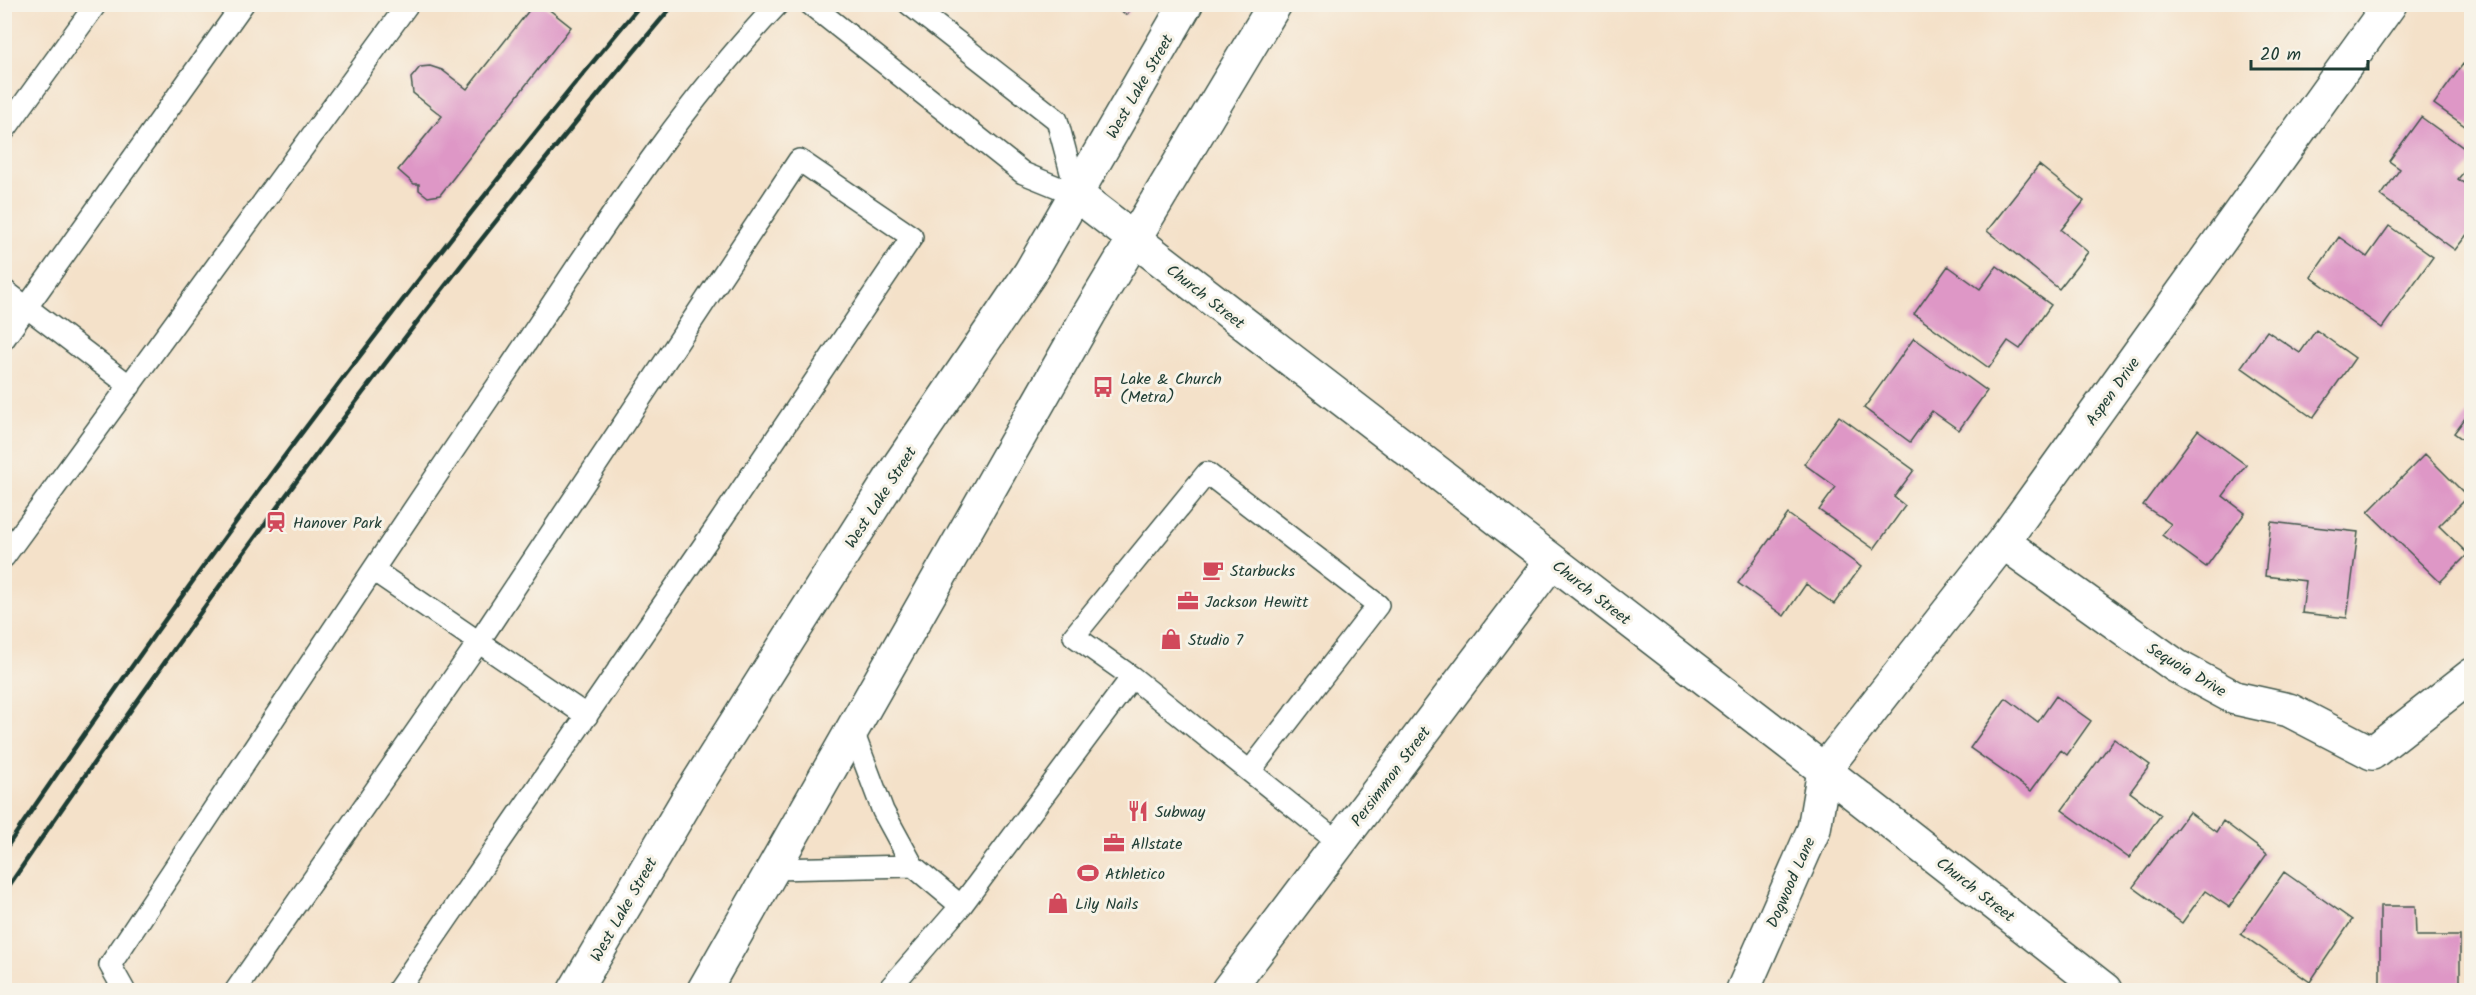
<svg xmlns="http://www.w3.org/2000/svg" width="2476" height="995" viewBox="0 0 2476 995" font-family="Kalam,sans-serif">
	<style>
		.building { fill: #de97c6 }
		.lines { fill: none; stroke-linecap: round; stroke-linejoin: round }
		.service-casing { stroke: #3f564a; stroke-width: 24 }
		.minor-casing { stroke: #3f564a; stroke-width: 36 }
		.trunk-casing { stroke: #3f564a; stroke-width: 36 }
		.service { stroke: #fff; stroke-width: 21 }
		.minor { stroke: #fff; stroke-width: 33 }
		.trunk { stroke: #fff; stroke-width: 33 }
		.rail { stroke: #1f3d34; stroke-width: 4.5 }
		.labels { text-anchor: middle; stroke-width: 6; stroke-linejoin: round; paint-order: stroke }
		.street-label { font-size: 16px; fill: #1f3d34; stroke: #f7f3e8 }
		.poi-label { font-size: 16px; fill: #1f3d34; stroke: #f7f3e8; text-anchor: start }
	</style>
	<rect width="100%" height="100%" fill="#f7f3e8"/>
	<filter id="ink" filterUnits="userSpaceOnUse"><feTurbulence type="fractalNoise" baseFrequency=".0167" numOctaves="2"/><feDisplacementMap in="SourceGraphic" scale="12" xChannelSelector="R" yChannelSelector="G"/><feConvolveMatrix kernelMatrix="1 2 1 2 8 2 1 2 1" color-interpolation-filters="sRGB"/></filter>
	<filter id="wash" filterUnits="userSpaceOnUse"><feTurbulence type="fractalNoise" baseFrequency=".008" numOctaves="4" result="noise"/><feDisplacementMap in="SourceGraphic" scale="24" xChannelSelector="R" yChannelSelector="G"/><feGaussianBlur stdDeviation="1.35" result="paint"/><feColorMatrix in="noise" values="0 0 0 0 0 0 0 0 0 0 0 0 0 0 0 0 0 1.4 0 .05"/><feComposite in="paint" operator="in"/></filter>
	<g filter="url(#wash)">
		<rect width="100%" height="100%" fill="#f4e1c9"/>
		<g id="blocks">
			<path class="building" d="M534 4H542L571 27 440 195 428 197 419 190V184H414L398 170 442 116 413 93 411 78 420 67 430 66 442 70 467 89Z
				M1118 4H1133L1127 15 1116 8Z
				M2463 64 2472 71V131L2434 104Z
				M2421 117 2472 154V162L2458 179 2472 189V228L2455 250 2381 196 2400 169 2389 161Z
				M2039 165 2084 201 2061 230 2088 252 2059 289 1987 231Z
				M2389 226 2433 257 2382 328 2311 277 2339 237 2367 257Z
				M1948 266 1980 289 1997 266 2051 305 2020 349 2008 341 1989 368 1914 314Z
				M2316 330 2355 358 2313 418 2241 367 2267 331 2300 353Z
				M1914 338 1987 391 1959 430 1932 411 1910 442 1864 408Z
				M2472 409V446L2454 433Z
				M1839 416 1914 470 1894 497 1905 506 1874 549 1819 510 1836 487 1804 464Z
				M2198 430 2246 465 2223 496 2245 513 2206 567 2162 535 2171 524 2143 505Z
				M2425 454 2468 497 2439 526 2468 554 2440 582 2368 512Z
				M1788 514 1861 567 1834 604 1806 584 1784 616 1738 583Z
				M2271 522 2358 532 2347 618 2302 613 2306 581 2265 576Z
				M2056 696 2091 721 2067 755 2061 750 2031 791 1970 748 2006 698 2038 722Z
				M2114 739 2150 765 2130 792 2161 815 2129 858 2062 810Z
				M2189 812 2216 832 2223 821 2267 854 2229 907 2205 891 2182 923 2133 887Z
				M2284 872 2352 920 2310 982 2241 934Z
				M2380 906H2415L2416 936H2460V990H2380Z"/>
		</g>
	</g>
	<g filter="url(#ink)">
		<use href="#blocks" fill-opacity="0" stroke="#3f564a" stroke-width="1.5"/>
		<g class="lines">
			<defs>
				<path id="service" d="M810 4 1023 173 1077 195
					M909 4 1057 120 1077 195
					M4 131 96 4
					M4 290 130 386
					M4 339 243 4
					M4 557 408 4
					M373 570 587 716
					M1132 677 1074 636 1207 473 1378 605 1250 771
					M773 869 913 866 883 811 852 729
					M961 906 1132 677 1339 843
					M124 990 110 965C242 767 372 569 506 373 591 247 672 115 778 4
					M236 990 478 643 799 160 912 237 715 529 398 990
					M888 990 961 906 913 866"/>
				<path id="minor" d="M1077 195 1824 770 2105 990
					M2003 542 2176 666 2235 698 2289 710 2372 753 2472 675
					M1228 990 1552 561
					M1743 990 1814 829 1824 770 2003 542 2390 4"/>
				<path id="trunk" d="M575 990 689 797 790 637 900 464 1030 273 1186 4
					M704 990 1089 314 1275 4"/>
			</defs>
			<use href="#service" class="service-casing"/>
			<use href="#minor" class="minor-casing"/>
			<use href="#trunk" class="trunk-casing"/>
			<use href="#service" class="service"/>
			<use href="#minor" class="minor"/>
			<use href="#trunk" class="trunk"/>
			<path class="rail" d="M4 851C202 559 414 275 641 4
				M4 893C213 586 434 287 674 4"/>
		</g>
	</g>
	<defs>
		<symbol id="bus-bare" viewBox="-9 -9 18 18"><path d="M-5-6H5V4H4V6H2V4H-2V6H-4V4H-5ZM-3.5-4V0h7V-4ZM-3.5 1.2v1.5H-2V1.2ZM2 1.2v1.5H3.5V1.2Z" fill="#d1495b" stroke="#f7f3e8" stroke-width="2.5" paint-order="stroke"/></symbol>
		<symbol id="station-bare" viewBox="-9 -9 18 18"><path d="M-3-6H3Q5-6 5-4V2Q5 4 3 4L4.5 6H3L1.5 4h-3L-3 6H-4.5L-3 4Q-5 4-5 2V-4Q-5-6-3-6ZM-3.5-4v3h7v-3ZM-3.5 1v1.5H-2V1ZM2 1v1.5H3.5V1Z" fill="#d1495b" stroke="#f7f3e8" stroke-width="2.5" paint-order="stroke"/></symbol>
		<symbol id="cafe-bare" viewBox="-9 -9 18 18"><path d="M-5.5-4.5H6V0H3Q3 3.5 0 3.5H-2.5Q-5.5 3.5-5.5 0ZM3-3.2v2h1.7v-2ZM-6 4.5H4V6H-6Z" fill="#d1495b" stroke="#f7f3e8" stroke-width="2.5" paint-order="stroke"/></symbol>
		<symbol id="office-bare" viewBox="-9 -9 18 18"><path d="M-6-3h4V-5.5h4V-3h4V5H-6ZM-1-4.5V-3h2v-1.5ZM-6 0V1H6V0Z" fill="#d1495b" stroke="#f7f3e8" stroke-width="2.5" paint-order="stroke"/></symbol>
		<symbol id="shop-bare" viewBox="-9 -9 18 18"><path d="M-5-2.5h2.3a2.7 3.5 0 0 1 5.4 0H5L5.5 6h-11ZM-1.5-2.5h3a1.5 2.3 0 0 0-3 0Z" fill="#d1495b" stroke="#f7f3e8" stroke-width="2.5" paint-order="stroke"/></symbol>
		<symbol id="restaurant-bare" viewBox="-9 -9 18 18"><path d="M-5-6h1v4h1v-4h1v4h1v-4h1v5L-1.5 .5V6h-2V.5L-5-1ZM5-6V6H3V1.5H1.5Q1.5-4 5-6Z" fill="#d1495b" stroke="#f7f3e8" stroke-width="2.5" paint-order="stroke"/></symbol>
		<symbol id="stadium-bare" viewBox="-9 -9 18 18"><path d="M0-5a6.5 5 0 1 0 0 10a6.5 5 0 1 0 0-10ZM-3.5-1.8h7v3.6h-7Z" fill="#d1495b" stroke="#f7f3e8" stroke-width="2.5" paint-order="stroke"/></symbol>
	</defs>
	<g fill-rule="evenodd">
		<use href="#bus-bare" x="1088" y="372" width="30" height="30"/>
		<use href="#station-bare" x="261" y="507" width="30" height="30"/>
		<use href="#cafe-bare" x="1198" y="555" width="30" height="30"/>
		<use href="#office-bare" x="1173" y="586" width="30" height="30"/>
		<use href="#shop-bare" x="1156" y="624" width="30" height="30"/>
		<use href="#restaurant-bare" x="1123" y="796" width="30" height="30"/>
		<use href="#office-bare" x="1099" y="828" width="30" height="30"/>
		<use href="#stadium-bare" x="1073" y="858" width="30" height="30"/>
		<use href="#shop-bare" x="1043" y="888" width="30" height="30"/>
	</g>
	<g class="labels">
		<g class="street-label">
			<text transform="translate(1139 86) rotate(-60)" y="6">West Lake Street</text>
			<text transform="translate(1206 296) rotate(38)" y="6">Church Street</text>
			<text transform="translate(2112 391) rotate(-54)" y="6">Aspen Drive</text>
			<text transform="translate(880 497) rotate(-57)" y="6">West Lake Street</text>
			<text transform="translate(1592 592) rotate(38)" y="6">Church Street</text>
			<text transform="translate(2187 669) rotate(31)" y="6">Sequoia Drive</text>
			<text transform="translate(1390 776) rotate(-53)" y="6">Persimmon Street</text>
			<text transform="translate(1790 882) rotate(-66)" y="6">Dogwood Lane</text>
			<text transform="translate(1976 889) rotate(38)" y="6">Church Street</text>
			<text transform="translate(623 909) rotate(-60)" y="6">West Lake Street</text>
		</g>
		<g class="poi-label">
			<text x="1120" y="384">Lake &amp; Church<tspan x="1120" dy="18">(Metra)</tspan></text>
			<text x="293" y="528">Hanover Park</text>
			<text x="1230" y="576">Starbucks</text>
			<text x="1205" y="607">Jackson Hewitt</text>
			<text x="1188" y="645">Studio 7</text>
			<text x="1155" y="817">Subway</text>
			<text x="1131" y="849">Allstate</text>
			<text x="1105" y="879">Athletico</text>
			<text x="1075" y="909">Lily Nails</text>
		</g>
	</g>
	<rect width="2476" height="995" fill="none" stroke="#f7f3e8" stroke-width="24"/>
	<path d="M2251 60v9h117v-9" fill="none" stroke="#1f3d34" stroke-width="3"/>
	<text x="2260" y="60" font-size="18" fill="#1f3d34" stroke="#f7f3e8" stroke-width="4.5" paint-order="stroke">20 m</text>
</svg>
